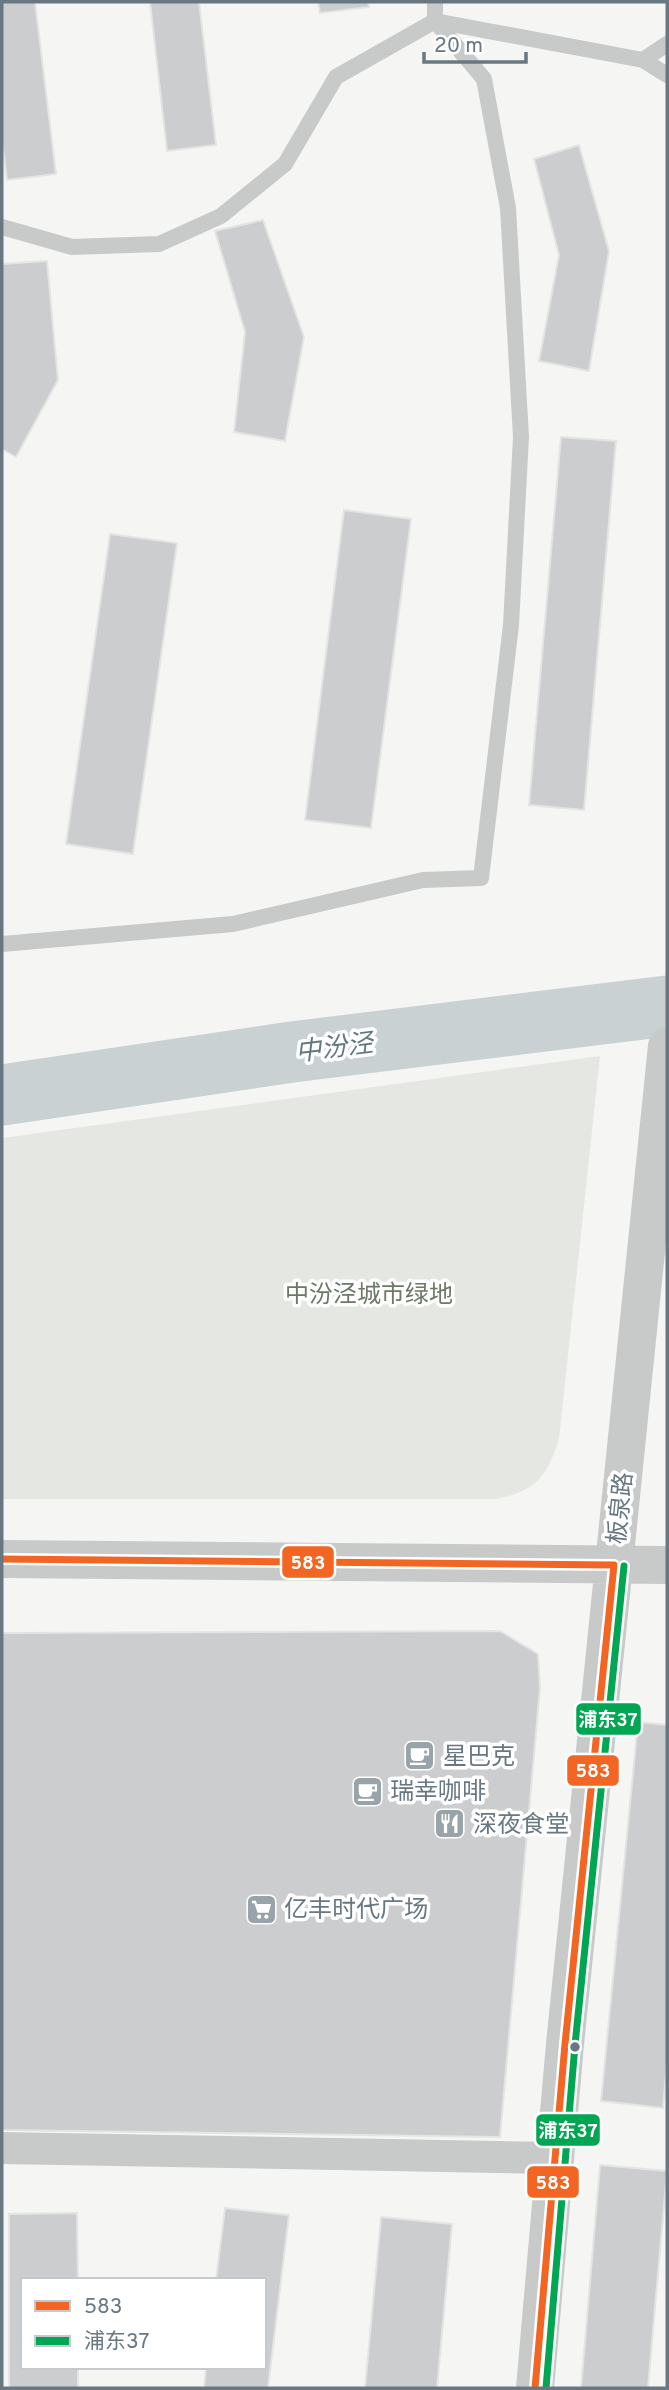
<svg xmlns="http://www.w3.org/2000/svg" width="669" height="2390" viewBox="0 0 669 2390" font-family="Overpass,'Noto Sans SC',sans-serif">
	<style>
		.green { fill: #e4e7e2 }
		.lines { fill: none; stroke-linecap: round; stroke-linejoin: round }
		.river { stroke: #c9d1d3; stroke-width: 61 }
		.building { fill: #cccdce; stroke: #e4e4e4; stroke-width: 2 }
		.service { stroke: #c8caca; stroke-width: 16 }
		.minor { stroke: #c8caca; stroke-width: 32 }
		.tertiary { stroke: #c8caca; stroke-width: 38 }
		.bus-1-casing { stroke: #fff; stroke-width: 12 }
		.bus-2-casing { stroke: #fff; stroke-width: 12 }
		.bus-1 { stroke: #f26522; stroke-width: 7 }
		.bus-2 { stroke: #00a651; stroke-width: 7 }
		.bus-dot { fill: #687882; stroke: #fff; stroke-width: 2.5 }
		.labels { text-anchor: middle; stroke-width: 7; stroke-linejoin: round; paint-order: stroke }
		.park-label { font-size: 24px; fill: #6b7966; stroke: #fff }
		.street-label { font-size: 24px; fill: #687882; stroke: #fff }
		.poi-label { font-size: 24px; fill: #687882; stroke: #fff; text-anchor: start }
		.water-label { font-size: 26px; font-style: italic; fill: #63787e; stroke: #fff }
		.line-badge { stroke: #fff; stroke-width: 2.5 }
		.badge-label { font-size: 19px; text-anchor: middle; font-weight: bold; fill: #fff }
	</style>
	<rect width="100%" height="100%" fill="#f5f5f4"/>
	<path class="green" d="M600 1056 559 1439C547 1477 535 1492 495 1499H2V1138Z"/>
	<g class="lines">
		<path class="river" d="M2 1095 292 1052 667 1006"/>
	</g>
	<path class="building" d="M2 2H35L56 174 7 180 2 139Z
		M150 2H199L216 145 167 151Z
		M318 2H368L369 7 320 13Z
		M579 145 609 251 589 371 539 361 559 255 534 159Z
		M263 220 304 337 285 441 234 432 245 332 215 231Z
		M47 261 58 380 16 457 2 449V264Z
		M561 437 616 441 584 810 529 805Z
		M344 510 411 519 371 828 305 820Z
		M110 534 177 543 133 854 66 844Z
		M500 1631 538 1654 540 1688 500 2137 2 2130V1633Z
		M638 1722 667 1725V2060L663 2108 601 2101Z
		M600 2165 667 2171 648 2388H581Z
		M225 2208 289 2215 268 2388H204L206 2367H264V2280H216Z
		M77 2213 78 2280H23V2367H78V2388H9V2214Z
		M381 2217 452 2224 437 2388H365Z"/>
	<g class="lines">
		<path class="service" d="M643 60 667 44
			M2 227 72 247 159 244 221 216 285 164 336 77 435 21 643 60 667 75
			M2 944 233 924 423 880 481 878 511 625 521 437 508 208 484 79 435 21V2"/>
		<path class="minor" d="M2 2148 555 2158"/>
		<path class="tertiary" d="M2 1559 667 1565
			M535 2388 565 2044 667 1046"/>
		<defs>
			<path id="bus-1" d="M2 1559 614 1565
				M535 2388 565 2044 614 1565"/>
			<path id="bus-2" d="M546 2388 575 2045 624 1566"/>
		</defs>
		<use href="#bus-1" class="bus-1-casing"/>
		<use href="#bus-2" class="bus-2-casing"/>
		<use href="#bus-1" class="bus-1"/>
		<use href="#bus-2" class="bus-2"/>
	</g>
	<defs>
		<symbol id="cafe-square" viewBox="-11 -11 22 22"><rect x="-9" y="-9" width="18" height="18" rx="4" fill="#99a4aa" stroke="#fff"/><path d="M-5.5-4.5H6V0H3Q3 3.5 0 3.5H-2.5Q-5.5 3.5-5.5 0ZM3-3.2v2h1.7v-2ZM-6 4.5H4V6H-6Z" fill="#fff"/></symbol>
		<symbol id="restaurant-square" viewBox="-11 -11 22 22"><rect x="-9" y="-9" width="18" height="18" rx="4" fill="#99a4aa" stroke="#fff"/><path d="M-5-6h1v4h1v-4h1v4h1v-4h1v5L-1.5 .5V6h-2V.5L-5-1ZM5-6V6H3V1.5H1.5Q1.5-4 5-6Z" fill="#fff"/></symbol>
		<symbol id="supermarket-square" viewBox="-11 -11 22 22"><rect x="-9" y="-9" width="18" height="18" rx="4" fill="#99a4aa" stroke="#fff"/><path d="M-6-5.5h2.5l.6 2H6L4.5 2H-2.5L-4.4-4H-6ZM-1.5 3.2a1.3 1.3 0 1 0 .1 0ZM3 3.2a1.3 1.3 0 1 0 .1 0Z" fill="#fff"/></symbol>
	</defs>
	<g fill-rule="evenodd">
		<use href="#cafe-square" x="402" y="1738" width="35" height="35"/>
		<use href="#cafe-square" x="350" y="1774" width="35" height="35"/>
		<use href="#restaurant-square" x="432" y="1806" width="35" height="35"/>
		<use href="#supermarket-square" x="244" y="1892" width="35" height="35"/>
	</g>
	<circle class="bus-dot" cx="575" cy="2047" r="6"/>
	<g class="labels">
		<g class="park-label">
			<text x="369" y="1302">中汾泾城市绿地</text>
		</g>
		<g class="street-label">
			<text transform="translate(620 1508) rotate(-84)" y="8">板泉路</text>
		</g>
		<g class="poi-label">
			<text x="443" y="1764">星巴克</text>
			<text x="390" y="1799">瑞幸咖啡</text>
			<text x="473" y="1832">深夜食堂</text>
			<text x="284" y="1917">亿丰时代广场</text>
		</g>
		<g class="water-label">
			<text transform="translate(334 1047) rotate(-7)" y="9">中汾泾</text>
		</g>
	</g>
	<g class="line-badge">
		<rect x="281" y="1545" width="54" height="34" rx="7" fill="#f26522"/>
		<rect x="575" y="1702" width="67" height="34" rx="7" fill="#00a651"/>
		<rect x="566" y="1754" width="54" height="33" rx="7" fill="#f26522"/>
		<rect x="535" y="2113" width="66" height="34" rx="7" fill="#00a651"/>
		<rect x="526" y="2165" width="54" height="34" rx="7" fill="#f26522"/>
	</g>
	<g class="badge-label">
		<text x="308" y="1569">583</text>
		<text x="608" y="1726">浦东37</text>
		<text x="593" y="1777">583</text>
		<text x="568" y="2137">浦东37</text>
		<text x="553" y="2189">583</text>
	</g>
	<rect width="669" height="2390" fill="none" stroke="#687882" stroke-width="7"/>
	<rect x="21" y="2278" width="245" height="91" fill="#ffffff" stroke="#c3c9cd" stroke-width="2"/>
	<rect x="35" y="2301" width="35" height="10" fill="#f26522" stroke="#c3c9cd" stroke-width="2"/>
	<text x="84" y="2313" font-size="21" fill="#687882">583</text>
	<rect x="35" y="2336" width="35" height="10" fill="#00a651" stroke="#c3c9cd" stroke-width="2"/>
	<text x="84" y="2348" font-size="21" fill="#687882">浦东37</text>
	<path d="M424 52v10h102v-10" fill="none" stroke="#687882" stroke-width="3.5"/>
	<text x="434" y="52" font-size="21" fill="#687882" stroke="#ffffff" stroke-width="5" paint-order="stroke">20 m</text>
</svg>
